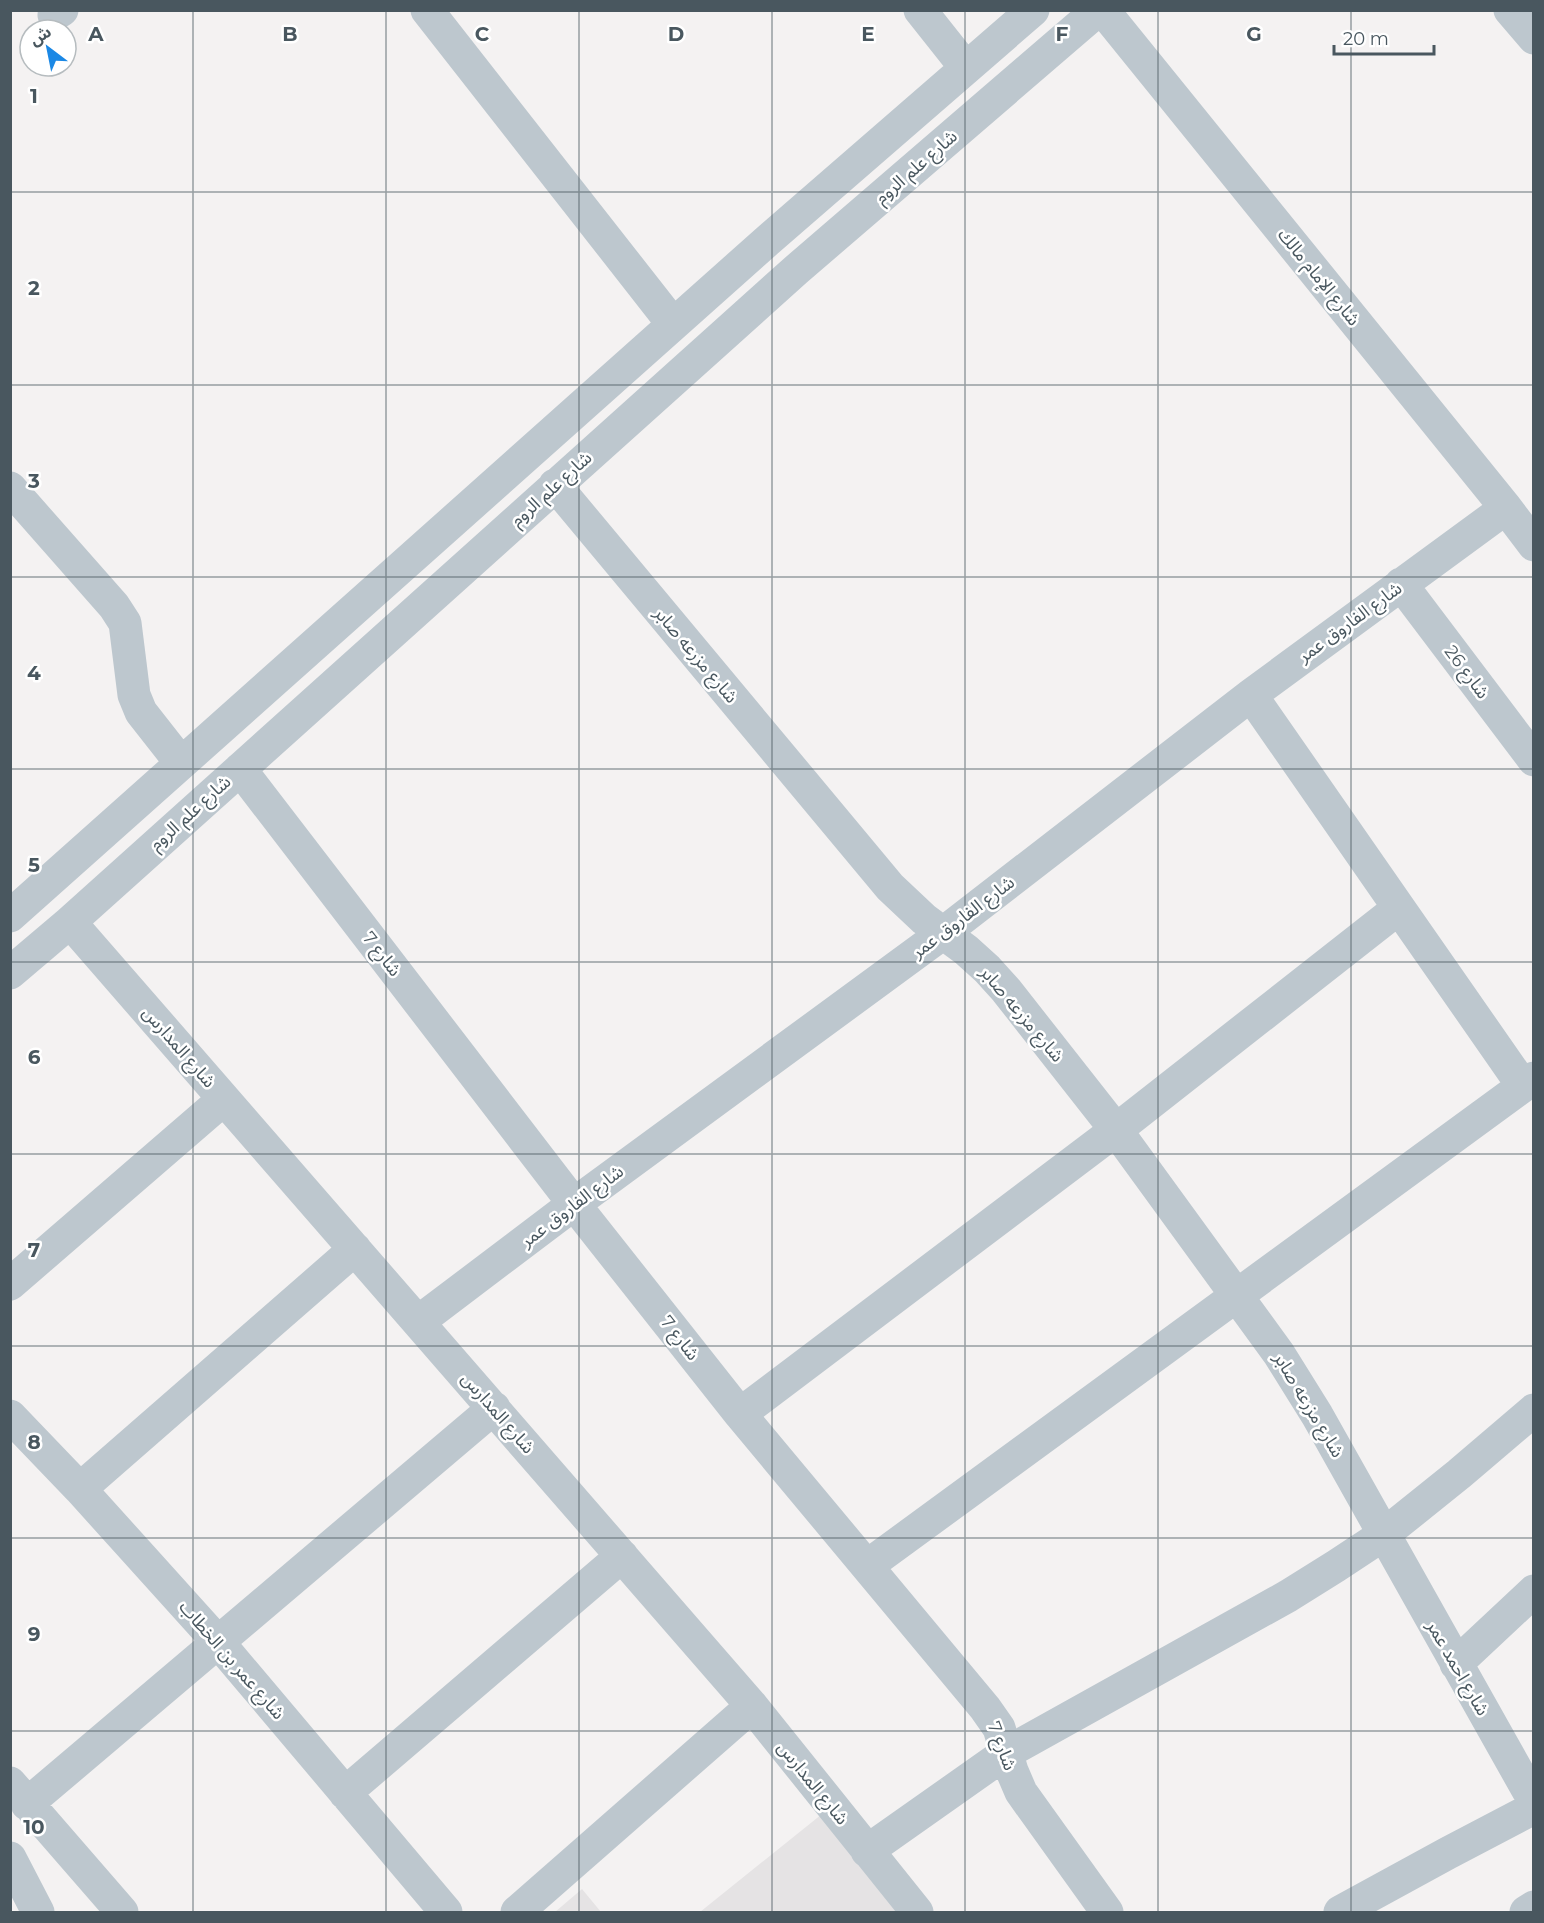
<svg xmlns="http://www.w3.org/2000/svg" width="1544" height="1923" viewBox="0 0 1544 1923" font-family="Montserrat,'Noto Sans Arabic',sans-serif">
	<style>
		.education { fill: #e5e3e4 }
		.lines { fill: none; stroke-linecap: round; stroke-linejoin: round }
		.minor { stroke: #bdc7ce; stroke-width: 33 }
		.grid { fill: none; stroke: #49575f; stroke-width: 1.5; stroke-opacity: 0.55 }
		.labels { text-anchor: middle; stroke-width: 5; stroke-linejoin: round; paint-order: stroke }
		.street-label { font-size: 18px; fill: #49575f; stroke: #fff }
		.grid-label { font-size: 20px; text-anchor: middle; font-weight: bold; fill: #49575f; stroke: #fff; stroke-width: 5; stroke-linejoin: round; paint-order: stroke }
	</style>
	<rect width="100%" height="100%" fill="#f4f2f2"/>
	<path class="education" d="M827 1810 905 1912H700Z
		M582 1889 601 1912H555Z"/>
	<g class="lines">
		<path class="minor" d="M427 10 673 324
			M920 10 966 68
			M1103 10 1506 508 1534 545
			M1510 10 1534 38
			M54 15 62 10
			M555 485 890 887 924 919 966 950 987 969 1006 990 1116 1130 1279 1354 1317 1415 1534 1801
			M10 488 114 606 125 623 134 695 141 712 181 763
			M1401 584 1534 760
			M1251 695 1399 908
			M240 769 574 1204 740 1414 985 1708 999 1728 1012 1771 1021 1792 1107 1912
			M10 916 767 241 1033 10
			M70 922 752 1706 917 1912
			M10 973 70 922 796 270 1098 10
			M10 1284 224 1099
			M418 1322 574 1204 942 934 1251 695 1506 508
			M740 1414 1116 1130 1399 908 1523 1086
			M10 1416 80 1489 218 1642 446 1912
			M80 1489 355 1249
			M867 1566 1534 1078
			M1456 1664 1534 1591
			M10 1783 122 1912
			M345 1793 622 1556
			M27 1804 494 1408
			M867 1851 1006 1753 1288 1596 1336 1566 1383 1535 1459 1474 1534 1410
			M10 1858 38 1912
			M517 1912 752 1706
			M1340 1912 1448 1853 1534 1808
			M1526 1912 1534 1907"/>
	</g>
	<path class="grid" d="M193 10V1912M386 10V1912M579 10V1912M772 10V1912M965 10V1912M1158 10V1912M1351 10V1912M10 192H1534M10 385H1534M10 577H1534M10 769H1534M10 962H1534M10 1154H1534M10 1346H1534M10 1538H1534M10 1731H1534"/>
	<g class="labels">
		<g class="street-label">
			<text transform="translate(916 167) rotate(-41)" y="6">شارع علم الروم</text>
			<text transform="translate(1319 277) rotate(51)" y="6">شارع الإمام مالك</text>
			<text transform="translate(551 489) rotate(-42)" y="6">شارع علم الروم</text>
			<text transform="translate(1350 622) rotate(-36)" y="6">شارع الفاروق عمر</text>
			<text transform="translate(696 655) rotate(50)" y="6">شارع مزرعه صابر</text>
			<text transform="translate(1467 672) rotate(53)" y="6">شارع 26</text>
			<text transform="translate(190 813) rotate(-42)" y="6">شارع علم الروم</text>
			<text transform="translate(963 917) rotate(-37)" y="6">شارع الفاروق عمر</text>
			<text transform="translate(382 954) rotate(52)" y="6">شارع 7</text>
			<text transform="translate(1022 1014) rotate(50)" y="6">شارع مزرعه صابر</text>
			<text transform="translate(179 1047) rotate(49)" y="6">شارع المدارس</text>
			<text transform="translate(572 1206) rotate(-37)" y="6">شارع الفاروق عمر</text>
			<text transform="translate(680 1338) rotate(52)" y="6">شارع 7</text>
			<text transform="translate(1309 1405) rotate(59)" y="6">شارع مزرعه صابر</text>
			<text transform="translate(498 1413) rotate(49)" y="6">شارع المدارس</text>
			<text transform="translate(232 1660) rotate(49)" y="6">شارع عمر بن الخطاب</text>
			<text transform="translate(1458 1668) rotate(60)" y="6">شارع احمد عمر</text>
			<text transform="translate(1002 1746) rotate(69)" y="6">شارع 7</text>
			<text transform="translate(813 1783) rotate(51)" y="6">شارع المدارس</text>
		</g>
	</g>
	<g class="grid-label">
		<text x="96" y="41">A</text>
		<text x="290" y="41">B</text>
		<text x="482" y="41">C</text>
		<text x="676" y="41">D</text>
		<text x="868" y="41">E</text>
		<text x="1062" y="41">F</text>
		<text x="1254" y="41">G</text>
		<text x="34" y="103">1</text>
		<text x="34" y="295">2</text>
		<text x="34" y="488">3</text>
		<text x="34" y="680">4</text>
		<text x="34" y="872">5</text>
		<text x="34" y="1064">6</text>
		<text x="34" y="1257">7</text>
		<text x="34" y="1449">8</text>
		<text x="34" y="1641">9</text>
		<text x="34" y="1834">10</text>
	</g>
	<rect width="1544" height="1923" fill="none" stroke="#49575f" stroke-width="24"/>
	<g transform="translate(48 48) rotate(328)"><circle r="28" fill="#ffffff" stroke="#b6bcbf" stroke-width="1.5"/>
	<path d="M0-4.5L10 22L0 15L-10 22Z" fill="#1b88e5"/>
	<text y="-9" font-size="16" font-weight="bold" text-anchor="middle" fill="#49575f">ش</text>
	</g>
	<path d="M1334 45v9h100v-9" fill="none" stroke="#49575f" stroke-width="3"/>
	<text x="1343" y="45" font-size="18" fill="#49575f" stroke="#ffffff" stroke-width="4.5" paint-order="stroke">20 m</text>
</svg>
